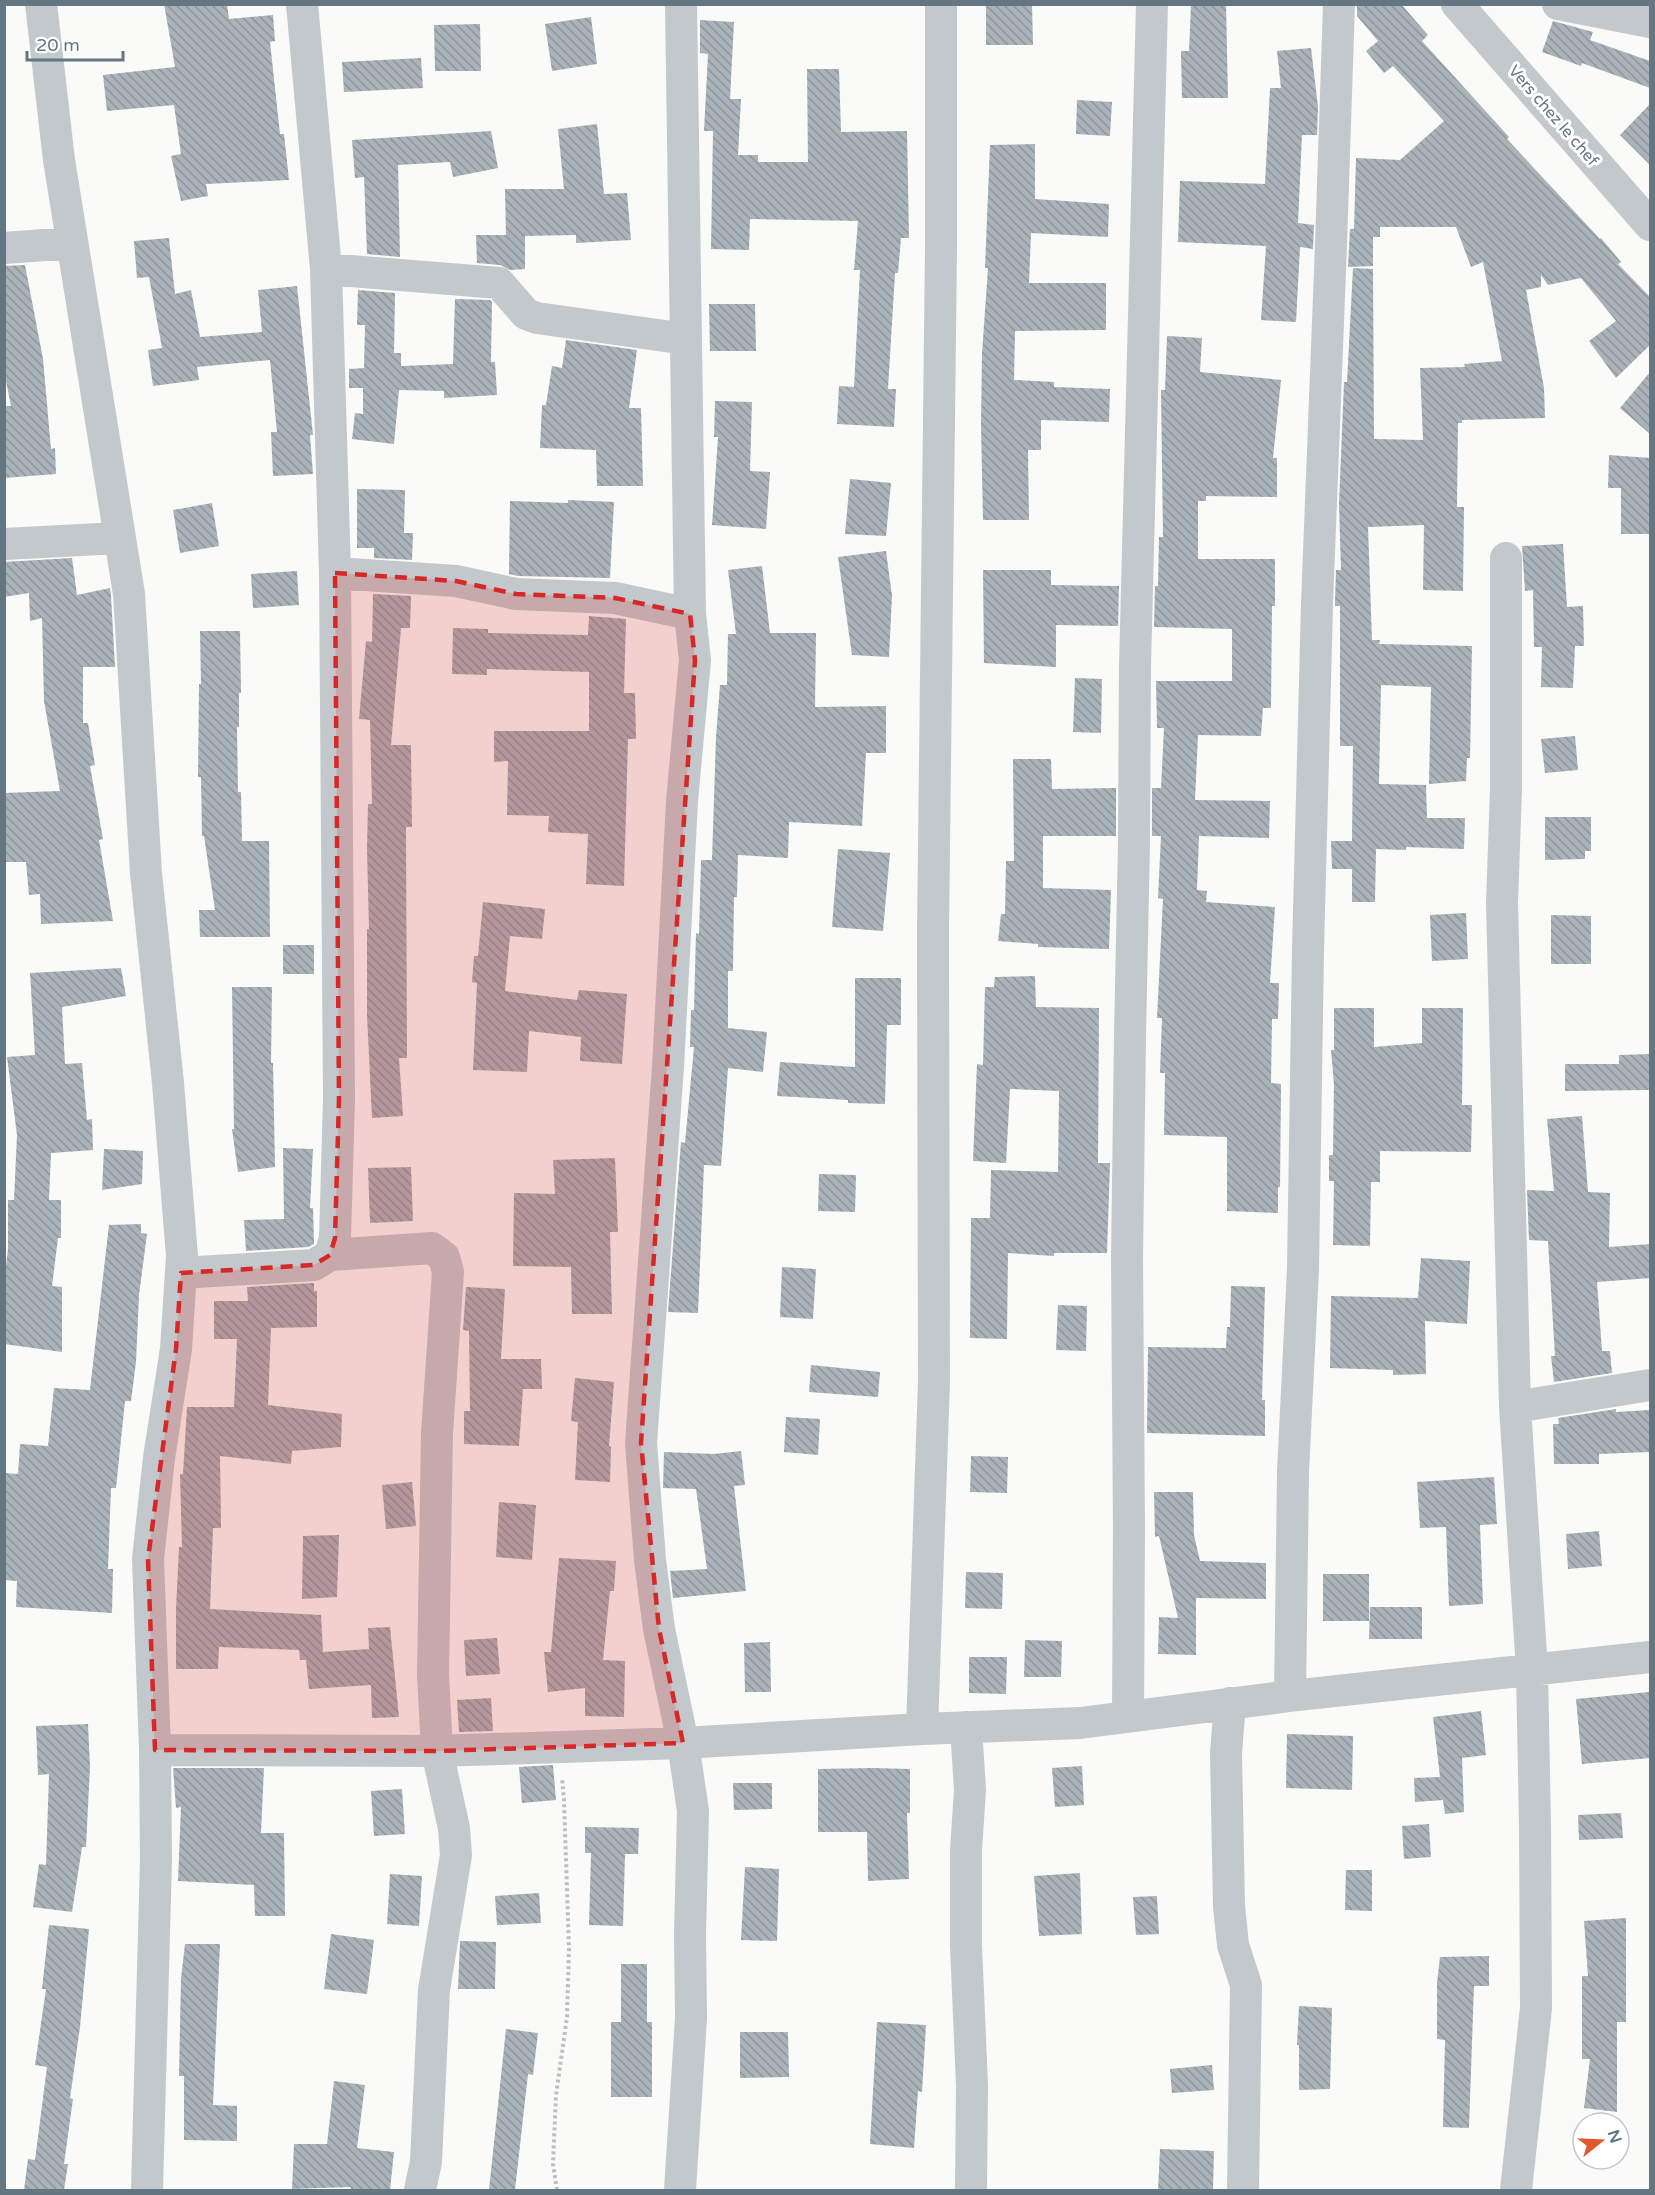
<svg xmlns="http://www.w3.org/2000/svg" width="1655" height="2195" viewBox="0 0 1655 2195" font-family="'Varela Round',sans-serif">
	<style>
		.building { fill: url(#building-back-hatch) }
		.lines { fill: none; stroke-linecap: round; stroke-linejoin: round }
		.path { stroke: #bbbfc2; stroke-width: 4; stroke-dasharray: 3 3; stroke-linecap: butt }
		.minor { stroke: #c3c8cc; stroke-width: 32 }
		.marked { fill: #d62828; fill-opacity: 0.2; stroke: #d62828; stroke-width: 4.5; stroke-dasharray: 12 8; stroke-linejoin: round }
		.labels { text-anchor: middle; stroke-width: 6; stroke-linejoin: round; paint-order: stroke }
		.street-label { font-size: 16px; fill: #657683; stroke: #fff }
	</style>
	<defs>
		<pattern id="building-back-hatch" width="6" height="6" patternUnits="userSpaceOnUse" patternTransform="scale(1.5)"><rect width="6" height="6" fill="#aab3b9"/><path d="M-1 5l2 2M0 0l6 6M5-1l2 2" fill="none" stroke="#8e969c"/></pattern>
	</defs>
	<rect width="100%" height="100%" fill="#fafaf8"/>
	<path class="building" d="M164 4H227L229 19 273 15 275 41 270 42 280 134H284L289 180 206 184 208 196 181 201 171 156 181 154 174 105 107 111 103 75 175 67Z
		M986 4H1032L1033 45H986Z
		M1191 4H1226L1228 98H1182L1181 51H1189Z
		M1357 4H1401L1428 35 1422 41 1509 137 1507 139 1545 180 1600 239 1601 238 1621 262 1618 264 1650 297V345L1616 378 1589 341 1616 321 1581 278 1548 285 1541 275V287L1526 290 1544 388 1545 418 1462 420V423H1458L1457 507H1464L1463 591 1423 590 1424 525 1368 527 1372 640H1380L1379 644 1472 646 1470 758H1467L1466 781 1429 784 1431 687 1381 685 1379 784 1426 785 1427 818H1465L1464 849 1406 847V850L1376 849 1375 902H1352V869H1332L1331 841H1352L1353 746H1340V606H1335V602L1336 570H1341L1339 505 1344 382H1347L1353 268 1373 269 1374 439 1423 440 1420 368 1465 367 1464 364 1502 361 1483 262 1471 267 1456 227H1380V237H1373V266L1348 267 1350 229H1354L1356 158 1400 160 1444 121 1393 66 1384 73 1366 51 1378 41 1357 16Z
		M591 17 597 64 552 71 545 24Z
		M700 20 734 22 730 99H741L738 155H758V162H808L807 69H839L841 132 907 131 909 238H901L898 273H895L888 389H896L894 427 837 424 839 386 854 387 860 270H854L858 221 750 219 749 250 711 249 713 131H704L708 54 700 53Z
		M1553 21 1593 32 1590 40 1650 61V88L1582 63 1581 66 1542 52Z
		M480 24 481 71H435L434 25Z
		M1311 48 1318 107 1317 135H1302L1298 223 1314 225 1313 249 1300 247 1296 322 1261 320 1266 246 1178 242 1180 181 1265 184 1270 88H1281L1277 51Z
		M421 58 423 88 344 92 342 62Z
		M1077 100 1112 102 1110 136 1076 134Z
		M1650 104V165L1620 135Z
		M597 124 604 194 627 193 631 240 576 243V235L525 236V269L510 270 500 265 477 263 476 235H506L505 189H564L558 129Z
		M491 131 498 168 453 177 450 162 398 165 400 257 367 254 364 177 355 178 352 140Z
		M1035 144V199L1109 204 1108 237 1031 233 1029 283H1106V330L1015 331 1014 380 1054 382V387L1110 389 1109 422 1041 420V450H1028L1029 520H983L981 425 982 353 988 268H985L990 145Z
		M169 238 175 294 191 290 200 337 262 332 258 290 297 286 313 435H310L313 474 273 476 271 432H277L270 360 197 367 199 380 153 386 148 350 162 348 149 277 137 278 134 241Z
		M25 265 43 359 51 449 55 448 56 474 4 478V406H11L4 371V266Z
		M358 290 395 293 394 353H401V366L453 364 455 299 490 300 492 302 491 362H495L497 395 444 398V391L399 390 394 444 352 439 355 413 363 414V388H349V369L364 368 365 325H357Z
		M709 304H755L756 351H710Z
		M1167 336 1202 338 1200 372 1281 380 1273 458H1277V497L1206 496V501H1198V559H1275V606H1272L1271 708H1263L1261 736 1198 735 1195 800 1270 801 1269 838 1199 836 1197 890 1207 891 1206 902 1275 907 1270 983H1279L1278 1019H1272L1271 1083 1281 1084 1280 1187H1278V1213L1227 1211V1137L1164 1135 1165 1073H1160L1162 1018H1157L1163 899 1158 898 1161 836H1152V788H1161L1164 728H1157L1156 681H1232V629L1154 627 1155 586H1158L1159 537H1163L1161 390H1165Z
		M566 340 637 350 629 408H641L643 486H597L596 450 540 448 542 405H546L552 366 562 368Z
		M1650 372V434L1620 408Z
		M715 401 752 402 750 471 770 472 766 529 712 525 718 437H714Z
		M1609 455 1650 458V534H1621V488H1608Z
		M850 479 891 483 886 536 845 534Z
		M357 489 405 490 404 533H413L412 560 374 558V548H357Z
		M568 500 614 502 610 578 518 576 509 574 510 501 568 503Z
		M212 503 219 546 180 553 173 510Z
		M1563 544 1567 607 1583 606 1584 646H1575L1573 688 1541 687 1542 647H1534L1533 590 1525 591 1522 546Z
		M886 551 892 596 889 657 852 655 838 557Z
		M72 558 77 595 110 588 111 596 115 667H83V723H88L95 765 90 766 103 839 99 840 113 921 41 924 40 894 29 895 26 862H4V793L60 791 44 701 42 618 30 621 29 593 4 597V562Z
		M762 566 770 633H816L815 707 886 706V753H866L862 826 789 822 788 858 738 855 737 897H734L733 971H728V1028L767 1032 763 1072 728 1068 721 1166 704 1165 698 1313 668 1312 681 1142 685 1143 694 1047H690L691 1010H694L696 933 699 934 701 860H712L716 737 720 685H727L728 634H736L728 570Z
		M983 570H1051V585L1119 586 1118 626 1056 625V667L984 663Z
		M297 571 299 605 253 608 251 574Z
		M373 594 411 596 410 628H401L391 745H411L412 827H406L407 1058H399L403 1116 372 1118 367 1015V929H369L367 849 368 804H372L370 720 359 719 366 641 372 642Z
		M589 616 626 619 624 693H635L636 739H628L624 886 586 884 588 834 548 832 549 816 507 815 508 761 494 762V731H589V672L487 669V675L452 674 453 628 488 629V633L588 635Z
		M200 631H240L241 693H239V727H237L238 792H241L242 841H269L270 937H200L199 910H215L204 836H202L201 777H198L199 684H201Z
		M1075 678 1102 679 1101 733 1073 732Z
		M1575 736 1578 770 1545 773 1541 739Z
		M1013 759H1051L1052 789 1116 788V836H1043V888L1111 890 1109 949 1038 947V944L998 941 1001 914H1005L1006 861H1014Z
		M1545 817H1591V851H1585V859L1545 860Z
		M838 849 890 853 883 931 832 927Z
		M483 902 545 909 542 939 510 936 505 991 577 1000 579 990 627 994 622 1064 580 1061 581 1037 529 1031 527 1072 473 1070 477 983 472 982 474 956H478Z
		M1466 913 1468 959 1432 961 1430 915Z
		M1551 915 1591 916V964H1551Z
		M283 945H314V974H283Z
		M121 968 126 996 62 1007 65 1064 82 1063 87 1120 92 1119 93 1150 51 1153 49 1200H61V1238H58L52 1286 62 1287V1352L4 1344V1284L8 1249V1200H14L17 1135 7 1057 35 1055 30 973Z
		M1035 976 1036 1007 1099 1008 1098 1163H1110L1107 1253H1054V1256L1008 1253 1007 1339 970 1338 971 1218H990L991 1170 1058 1172 1059 1091 1010 1089 1006 1163 973 1161 977 1064 983 1065 985 987H994L995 977Z
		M855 978H901V1025H887L885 1104 848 1103V1100L777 1096 780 1062 855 1067Z
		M232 987H272L271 1063H273L275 1167 238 1172 232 1129H234Z
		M1334 1008H1374V1047L1422 1043V1008H1463L1462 1105H1472L1471 1152 1380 1151V1182H1371L1370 1246 1333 1245 1334 1181H1329V1155H1333L1334 1084 1331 1050H1334Z
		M1650 1054V1090L1565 1091V1064H1619V1055Z
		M1582 1116 1588 1192 1610 1193 1609 1247 1650 1244V1278L1597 1282 1602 1351H1610L1612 1373 1554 1382 1551 1356H1555L1548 1241 1529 1240 1527 1190 1554 1191 1547 1119Z
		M283 1148 313 1149 310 1208H313L314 1244 308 1247 246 1251 244 1220 284 1219Z
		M104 1149 143 1151 142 1184 102 1190Z
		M615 1158 618 1232H610L612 1314H572L571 1267 513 1266 514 1193 555 1194 553 1160Z
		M411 1167 413 1221 370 1223 368 1168Z
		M819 1174 856 1175 855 1212 818 1211Z
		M141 1224V1233L147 1234 139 1295 136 1362 131 1401H125L116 1488H111L108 1569H113L112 1613 16 1607 17 1581 4 1580V1473L18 1474 20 1444 48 1446 54 1388 90 1390 109 1225Z
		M1421 1258 1470 1261 1467 1324 1425 1321 1426 1374 1393 1375V1370L1330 1368 1331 1296 1418 1298Z
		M782 1267 816 1269 813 1319 780 1317Z
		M314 1283V1291H317V1327L271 1328 268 1405 342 1414 341 1447 292 1451 291 1464 220 1456 221 1528H213L210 1609 321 1615 323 1652 369 1649 368 1628 390 1627 399 1717 372 1718 371 1685 309 1689 306 1660H300L299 1650 219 1647 218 1669H176V1609L179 1547H182L180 1474H183L187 1407H234L237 1339H214V1301H248L247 1287Z
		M1231 1286 1265 1287 1262 1400H1265V1436L1147 1433 1148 1347 1226 1348 1227 1327H1230Z
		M466 1287 505 1289 501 1359H541L542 1389H523L519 1446 464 1444V1411H470L469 1331 463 1330Z
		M1058 1305 1087 1306 1086 1351 1056 1350Z
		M811 1365 880 1372 878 1397 809 1392Z
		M575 1378 614 1382 609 1446 611 1447 610 1482 575 1480 578 1422 571 1421Z
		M1616 1409V1412L1650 1410V1452L1599 1454V1464H1554L1553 1424H1559L1558 1418Z
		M786 1417 820 1419 818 1455 784 1452Z
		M741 1451 745 1485 734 1486 746 1591 673 1598 670 1571 707 1569 696 1489 663 1488 664 1452 714 1454Z
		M971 1456 1008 1457 1007 1493 970 1492Z
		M1494 1477 1497 1524 1480 1525 1483 1604 1449 1606 1446 1527 1420 1528 1417 1482Z
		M412 1482 416 1526 386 1529 382 1485Z
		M1154 1492H1193L1194 1535 1200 1561 1266 1563V1599L1196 1598V1655L1158 1654 1159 1617 1178 1618 1159 1536 1155 1537Z
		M499 1502 536 1505 532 1560 496 1557Z
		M1599 1531 1602 1566 1568 1569 1566 1534Z
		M339 1535 337 1597 302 1599 303 1536Z
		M559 1558 616 1561 614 1591H610L603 1660 625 1661 624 1717 585 1716V1688L548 1692 544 1652H551Z
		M966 1572 1003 1573 1002 1609 965 1608Z
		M1323 1574H1369V1621H1323Z
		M1370 1607H1422V1639H1369Z
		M497 1638 500 1674 466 1676 464 1640Z
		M1025 1640 1062 1641 1061 1677H1024Z
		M770 1642 771 1692H745L744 1643Z
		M969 1657H1007L1006 1694 969 1693Z
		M1649 1692 1650 1758 1582 1764 1576 1699Z
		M491 1698 493 1731 459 1732 457 1700Z
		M1481 1711 1486 1755 1462 1758 1464 1812 1445 1814 1443 1800 1415 1802 1414 1778 1440 1777 1433 1717Z
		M88 1724 90 1766 86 1847H82L72 1912 33 1907 39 1864 46 1865 49 1774 38 1775 36 1726Z
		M1287 1734 1353 1736 1352 1790 1286 1788Z
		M553 1765 556 1800 522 1803 519 1767Z
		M1082 1766 1084 1805 1055 1807 1052 1768Z
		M173 1768H264L261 1833H284L285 1916H255L254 1885 178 1881 181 1807 176 1808Z
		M873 1768 910 1769V1813H907L909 1879 868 1881 867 1832H818V1769Z
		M733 1783H772V1809L734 1810Z
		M402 1789 405 1834 374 1836 371 1791Z
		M1621 1813 1623 1838 1579 1840 1578 1815Z
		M1429 1824 1431 1857 1404 1859 1402 1826Z
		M585 1827 639 1828 638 1854H625L623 1926 589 1925 591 1853H585Z
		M745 1867 779 1869 777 1941 741 1940Z
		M1346 1870H1372V1911L1345 1910Z
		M1080 1873 1082 1934 1039 1936 1034 1876Z
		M390 1874 422 1876 419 1926 387 1924Z
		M539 1893 541 1923 497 1925 495 1896Z
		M1157 1896 1159 1934 1136 1935 1133 1897Z
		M1626 1918V2022H1617V2112L1584 2108 1590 2059H1582V1976H1588L1584 1921Z
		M49 1925 89 1929 80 2027 70 2098 73 2099 64 2164H68L64 2190H24L28 2159 35 2160 47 2067 35 2065 46 1989H42Z
		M331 1934 374 1940 367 1994 324 1989Z
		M460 1941 496 1942 495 1989H458Z
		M185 1944H220L213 2105 237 2106V2141L184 2140V2076H179L181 1978Z
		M1489 1956V1986H1474L1469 2128 1443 2127 1445 2040 1437 2039V1983L1440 1957Z
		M621 1964H647V2022H652V2097H611V2022H621Z
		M1299 2006 1332 2008 1330 2089 1299 2090V2045H1297Z
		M877 2022 926 2025 922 2092 918 2091 914 2148 870 2144Z
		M506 2029 538 2033 533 2075 528 2074 515 2190H489Z
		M740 2032H788L789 2077 740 2078Z
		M1212 2065 1214 2090 1172 2093 1170 2069Z
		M334 2081 365 2085 357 2148 394 2152 390 2190H350L351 2187 292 2189 294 2144H327Z
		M1160 2149 1214 2151 1213 2190H1158Z"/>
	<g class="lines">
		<path class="path" d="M557 2190 553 2164 556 2095 567 2017 569 1949 564 1800 562 1778"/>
		<path class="minor" d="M41 4 59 160 129 594 146 873 168 1083 182 1256 176 1349 159 1458 148 1559 155 1750 156 1859 147 2190
			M1457 4 1650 225
			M1558 4 1650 22
			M4 248 72 243
			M326 269 499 283 526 314 537 318 686 339
			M4 544 119 538
			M1506 558V789L1502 903 1515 1407 1532 1670 1535 1825 1536 2008 1516 2190
			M335 573 456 581 516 594 615 598 690 614
			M330 1255 432 1248 444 1257 448 1272 437 1433 433 1675 437 1751 454 1828 456 1855 434 1990 426 2162 420 2190
			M181 1273 314 1265 330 1255 335 1238 339 1099 335 573 326 269 302 4
			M1515 1407 1650 1385
			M1290 1696 1293 1472 1303 1269 1308 950 1317 604 1331 245 1339 4
			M1230 1703 1226 1753 1229 1906 1233 1945 1246 1985 1243 2190
			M1128 1716 1129 1528 1127 1258 1130 1036 1134 843 1135 666 1152 4
			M966 1727 970 1790 966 1850V1945L972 2086 971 2190
			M922 1729 934 1381 933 934 941 248V4
			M155 1750 437 1751 683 1743 922 1729 1080 1723 1290 1696 1650 1657
			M680 2190 691 2018 690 1934 693 1811 683 1743 659 1629 650 1560 641 1443 668 1067 682 801 695 660 690 614 681 4"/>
	</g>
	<path class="marked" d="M335 573 456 581 516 594 615 598 690 614 695 660 641 1443 659 1629 683 1743 437 1751 155 1750 148 1559 176 1349 181 1273 314 1265 330 1255 335 1238 339 1099Z"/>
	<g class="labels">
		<g class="street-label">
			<text transform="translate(1554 115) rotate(49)" y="6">Vers chez le chef</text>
		</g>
	</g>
	<rect width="1655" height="2195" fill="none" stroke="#657683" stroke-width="12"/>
	<g transform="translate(1601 2141) rotate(72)"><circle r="28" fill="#ffffff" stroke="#c1c8cd" stroke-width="1.5"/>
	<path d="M0-4.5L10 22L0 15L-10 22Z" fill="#e4572e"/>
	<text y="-9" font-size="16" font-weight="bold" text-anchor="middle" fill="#657683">N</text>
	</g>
	<path d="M27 51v9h96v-9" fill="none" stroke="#657683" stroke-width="3"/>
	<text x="36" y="51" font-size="18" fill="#657683" stroke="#ffffff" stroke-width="4.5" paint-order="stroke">20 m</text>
</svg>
